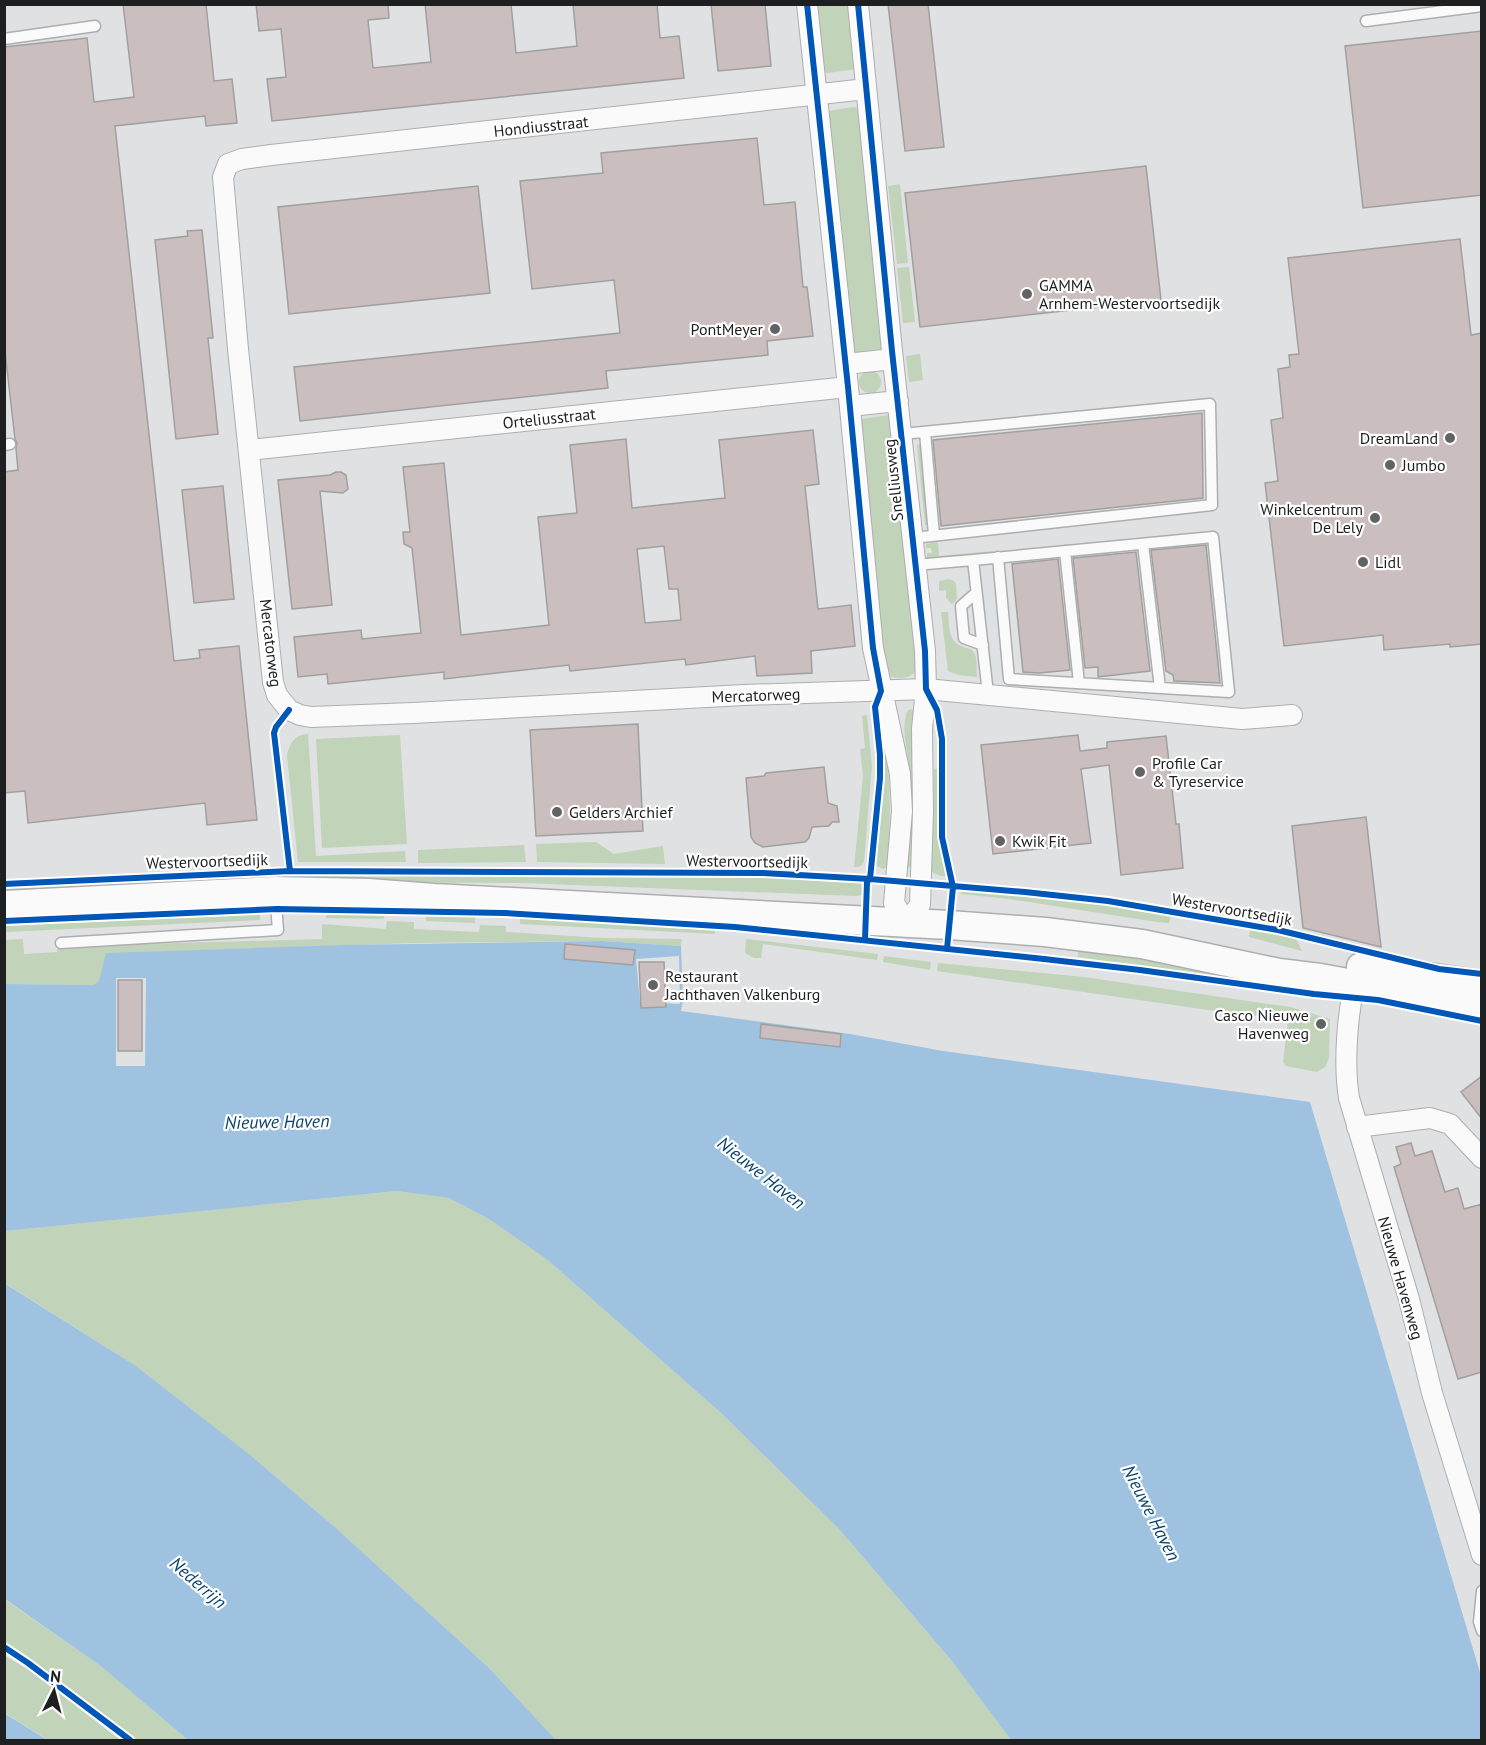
<svg xmlns="http://www.w3.org/2000/svg" width="1486" height="1745" viewBox="0 0 1486 1745" font-family="'PT Sans',sans-serif">
	<style>
		.green { fill: #c1d3b8 }
		.water { fill: #9ec2e0 }
		.pier { fill: #e0e1e3 }
		.building { fill: #cbbebe; stroke: #a0a0a0; stroke-width: 1.5; fill-rule: evenodd }
		.lines { fill: none; stroke-linecap: round; stroke-linejoin: round }
		.lane-casing { stroke: #adaeaf; stroke-width: 13 }
		.street-casing { stroke: #adaeaf; stroke-width: 22 }
		.secondary-casing { stroke: #adaeaf; stroke-width: 31 }
		.lane { stroke: #fafafb; stroke-width: 10 }
		.street { stroke: #fafafb; stroke-width: 20 }
		.secondary { stroke: #fafafb; stroke-width: 28 }
		.cycleway-casing { stroke: #fff; stroke-width: 10 }
		.cycleway { stroke: #0057b8; stroke-width: 6 }
		.poi-dot { fill: #626364; stroke: #fff; stroke-width: 2 }
		.labels { text-anchor: middle; stroke-width: 4.5; stroke-linejoin: round; paint-order: stroke }
		.street-label { font-size: 16px; fill: #1e1f20; stroke: #fff }
		.poi-label { font-size: 16px; fill: #1e1f20; stroke: #fff; text-anchor: start }
		.water-label { font-size: 18px; font-style: italic; fill: #09446d; stroke: #fff }
	</style>
	<rect width="100%" height="100%" fill="#e0e1e3"/>
	<path class="green" d="M813 5H850L857 69 821 74Z
		M853 107 859 108 883 349 851 353 828 111Z
		M900 184 908 263 897 264 888 186Z
		M909 267 915 322 903 323 897 268Z
		M920 354 923 380 909 382 906 356Z
		M859 382a11 11 0 1 1 22 0a11 11 0 1 1-22 0Z
		M889 415 894 418 918 668C910 680 901 679 888 676L882 668 856 423 861 419Z
		M917 445H921L929 525H925Z
		M938 542 939 556 993 551V552L927 559V553H932L931 548H926V544Z
		M949 579 954 581 956 584 957 599 952 604 946 598V590L939 591V581Z
		M941 612H948C950 629 947 642 966 648 970 649 972 649 974 653 978 659 976 670 977 677L958 675 948 671Z
		M912 709 916 720 912 867H907C910 837 911 809 910 779 910 759 899 728 908 710Z
		M879 713C886 726 886 739 887 754 891 793 890 828 888 866L883 869 875 865 883 780V753Z
		M867 715 872 766 864 862C861 867 858 867 854 867L863 776 860 749 865 748 862 716Z
		M308 734 316 856 405 851 406 862H298L287 756C290 743 294 735 308 734Z
		M400 735 407 844 322 848 316 739Z
		M934 769H939L940 841 948 876H941L930 871 927 827 934 820Z
		M596 842 614 854 663 846 665 864 537 862 536 844Z
		M524 845 526 862 418 863V850Z
		M298 875 786 878 861 881 862 895 856 896 522 883 298 882Z
		M254 876V883L5 894V888Z
		M962 890 1089 902 1171 915 1169 923 1157 922 1009 899 961 894Z
		M260 914V920L5 932V926Z
		M326 914H384V919L326 918Z
		M426 915 475 916V923L426 921Z
		M520 918 715 930V934L520 924Z
		M387 921 414 922V929L479 932 480 925 506 926V932L603 938 682 939 681 946 602 941 416 943 144 952 94 985 5 984 4 940 23 939 24 954 57 952V949L141 944 322 939V924L386 929Z
		M1250 930 1296 939 1302 951 1249 937Z
		M746 939 878 954 877 960 763 944 761 958H754L745 953Z
		M1097 948 1303 988 1078 957V949Z
		M884 956 931 962 930 970 883 962Z
		M938 963 1084 977 1290 1007 1330 1019 1329 1058 1325 1067 1317 1072 1286 1066 1283 1062 1288 1020 1222 1012 937 971Z
		M397 1191 449 1198 489 1219 549 1261 720 1412 839 1529 952 1661 1011 1740H556L489 1668 337 1529 249 1454 136 1366 5 1283 4 1231Z
		M4 1599 102 1667 188 1740H138L36 1663 5 1642Z
		M4 1655 30 1671 120 1740H48L5 1713Z"/>
	<path class="water" d="M602 941 681 946 683 1001 681 1011 850 1034 943 1051 1310 1102 1481 1676V1740H1011L952 1661 839 1529 720 1412 549 1261 489 1219 449 1198 397 1191 5 1231 4 984 94 985 99 981 106 953 342 945Z
		M4 1283 136 1366 249 1454 337 1529 489 1668 556 1740H188L102 1667 5 1599Z
		M4 1713 47 1740H48H5Z"/>
	<path class="pier" d="M679 956 680 1004 640 1002 636 959Z
		M116 978H146L145 1066H116Z"/>
	<path class="building" d="M123 4H206L214 81 232 79 237 123 206 126 205 116 115 126 174 661 200 658 199 650 239 646 257 820 207 825 205 803 28 823 25 791 4 793V472L18 470 16 448 17 443 15 439 4 343V47L87 38 94 102 134 97Z
		M256 4H388L389 18 368 20 373 68 431 62 425 4H511L516 53 577 46 573 4H657L660 38 679 36 684 78 272 121 267 79 286 77 281 29 259 31Z
		M711 4H765L771 66 718 71Z
		M888 4H928L944 147 905 151Z
		M1482 31V195L1363 208 1345 46Z
		M757 138 764 205 795 202 803 287H807L813 336 767 341 768 355 606 371 608 388 300 421 294 367 620 333 614 280 532 289 520 181 603 173 601 153Z
		M1146 166 1161 300 920 327 905 193Z
		M478 186 490 293 289 314 278 207Z
		M202 230 213 338H208L218 434 176 439 155 240 188 236 187 231Z
		M1460 239 1471 335 1482 333V644L1450 647V644L1384 650 1383 635 1284 646 1265 483 1278 481 1271 420 1283 418 1278 369 1290 367 1289 355 1299 354 1288 258Z
		M1202 413 1203 498 941 526 933 440Z
		M813 430 819 484 805 486 818 609 851 605 855 646 811 651 812 673 757 676 755 656 686 665 685 659 570 671 569 665 444 679V672L328 684 327 674 298 677 294 637 361 630 362 639 421 633 412 548 404 544 403 532H410L403 467 444 463 461 635 549 625 538 517 577 513 570 445 626 439 632 508 725 498 719 440ZM664 546 669 589H678L681 620 645 623 637 549Z
		M336 472H341L346 475 348 489 343 493 320 491 332 605 292 609 278 480 330 475Z
		M223 486 234 599 194 603 182 490Z
		M1206 545 1220 683 1174 681 1173 675 1166 671 1151 550Z
		M1136 552 1150 671 1098 677V667L1085 668 1073 558Z
		M1058 559 1070 670 1039 673 1023 672 1012 564Z
		M638 724 643 831 536 836 530 730Z
		M1078 735 1080 751 1107 748V742L1166 736 1176 824H1179L1183 868 1121 875 1109 765 1081 769 1091 843 993 854 981 745Z
		M824 767 828 803 837 806 839 822H832L829 826 812 827 809 838 805 842 763 847 755 843 751 837 746 778 764 776 766 773Z
		M1366 817 1381 947 1303 928 1292 826Z
		M565 944 635 950 633 965 564 959Z
		M639 962H664L666 1007 641 1008Z
		M118 980H142V1051H118Z
		M761 1024 841 1034 840 1047 760 1038Z
		M1482 1076V1119L1461 1092Z
		M1411 1143 1415 1156 1432 1151 1445 1192 1458 1188 1464 1209 1482 1204V1372L1458 1379 1394 1167 1401 1164 1396 1147Z"/>
	<g class="lines">
		<defs>
			<path id="lane" d="M1366 21 1482 6
				M4 39 95 26
				M925 432 934 535
				M902 434 1210 404 1212 505 913 538
				M4 445 10 444
				M1143 544 1160 688
				M1065 551 1079 683
				M973 560 1213 537 1229 692 1009 679 998 557
				M915 565 973 560 988 694
				M976 593 961 606 964 638 983 645
				M61 943 278 930 275 892
				M1482 1591 1479 1622 1482 1631"/>
			<path id="street" d="M807 4 848 387 873 648 900 774 902 811 894 903 906 923 920 905 923 811 922 729 926 689 925 651 892 351 858 4
				M866 89 271 155 242 159 228 164 223 177 238 349 273 682 277 695 289 710 300 715 311 717 413 713 744 695 926 689 1242 719 1292 715
				M846 364 893 359
				M850 406 898 401
				M249 450 848 387
				M1356 974C1348 1011 1343 1061 1349 1098L1409 1299 1432 1393 1482 1555
				M1357 1127 1430 1118 1450 1124 1482 1158"/>
			<path id="secondary" d="M4 905 275 891 368 893 434 898 949 925 1045 932 1142 944 1279 973 1320 978 1482 1007
				M1361 967 1482 985"/>
		</defs>
		<use href="#lane" class="lane-casing"/>
		<use href="#street" class="street-casing"/>
		<use href="#secondary" class="secondary-casing"/>
		<use href="#lane" class="lane"/>
		<use href="#street" class="street"/>
		<use href="#secondary" class="secondary"/>
		<defs>
			<path id="cycleway" d="M807 4 848 387 873 648 881 691 875 707 880 755V778L870 879 867 882 865 940
				M858 4 892 351 925 651 926 689 937 710 942 739V837L953 887 947 949
				M289 710 276 727 274 733 290 871
				M4 884 290 871 763 873 870 879 1025 892 1108 901 1278 930 1439 969 1482 974
				M4 921 277 909 505 913 735 927 1044 959 1140 970 1314 994 1378 1000 1482 1021
				M4 1647 28 1663 130 1740"/>
		</defs>
		<use href="#cycleway" class="cycleway-casing"/>
		<use href="#cycleway" class="cycleway"/>
	</g>
	<g class="poi-dot">
		<circle cx="1027" cy="294" r="6"/>
		<circle cx="775" cy="329" r="6"/>
		<circle cx="1450" cy="438" r="6"/>
		<circle cx="1390" cy="465" r="6"/>
		<circle cx="1375" cy="518" r="6"/>
		<circle cx="1363" cy="562" r="6"/>
		<circle cx="1140" cy="772" r="6"/>
		<circle cx="557" cy="812" r="6"/>
		<circle cx="1000" cy="841" r="6"/>
		<circle cx="653" cy="985" r="6"/>
		<circle cx="1321" cy="1024" r="6"/>
	</g>
	<g class="labels">
		<g class="street-label">
			<text transform="translate(541 126) rotate(-6)" y="6">Hondiusstraat</text>
			<text transform="translate(549 418) rotate(-6)" y="6">Orteliusstraat</text>
			<text transform="translate(893 480) rotate(-96)" y="6">Snelliusweg</text>
			<text transform="translate(271 643) rotate(83)" y="6">Mercatorweg</text>
			<text transform="translate(756 695) rotate(-2)" y="6">Mercatorweg</text>
			<text transform="translate(207 861) rotate(-2)" y="6">Westervoortsedijk</text>
			<text transform="translate(747 861) rotate(1)" y="6">Westervoortsedijk</text>
			<text transform="translate(1232 909) rotate(10)" y="6">Westervoortsedijk</text>
			<text transform="translate(1401 1278) rotate(74)" y="6">Nieuwe Havenweg</text>
		</g>
		<g class="poi-label">
			<text x="1039" y="291">GAMMA<tspan x="1039" dy="18">Arnhem-Westervoortsedijk</tspan></text>
			<text x="763" y="335" text-anchor="end">PontMeyer</text>
			<text x="1438" y="444" text-anchor="end">DreamLand</text>
			<text x="1402" y="471">Jumbo</text>
			<text x="1363" y="515" text-anchor="end">Winkelcentrum<tspan x="1363" dy="18">De Lely</tspan></text>
			<text x="1375" y="568">Lidl</text>
			<text x="1152" y="769">Profile Car<tspan x="1152" dy="18">&amp; Tyreservice</tspan></text>
			<text x="569" y="818">Gelders Archief</text>
			<text x="1012" y="847">Kwik Fit</text>
			<text x="665" y="982">Restaurant<tspan x="665" dy="18">Jachthaven Valkenburg</tspan></text>
			<text x="1309" y="1021" text-anchor="end">Casco Nieuwe<tspan x="1309" dy="18">Havenweg</tspan></text>
		</g>
		<g class="water-label">
			<text transform="translate(277 1122) rotate(-1)" y="6">Nieuwe Haven</text>
			<text transform="translate(761 1173) rotate(38)" y="6">Nieuwe Haven</text>
			<text transform="translate(1151 1513) rotate(63)" y="6">Nieuwe Haven</text>
			<text transform="translate(198 1583) rotate(41)" y="6">Nederrijn</text>
		</g>
	</g>
	<rect width="1486" height="1745" fill="none" stroke="#1e1f20" stroke-width="12"/>
	<g transform="translate(54 1691) rotate(6)" stroke="#ffffff" stroke-width="4.5" paint-order="stroke">
	<path d="M0-4.5L10 22L0 15L-10 22Z" fill="#1e1f20"/>
	<text y="-9" font-size="16" font-weight="bold" text-anchor="middle" fill="#1e1f20">N</text>
	</g>
</svg>
